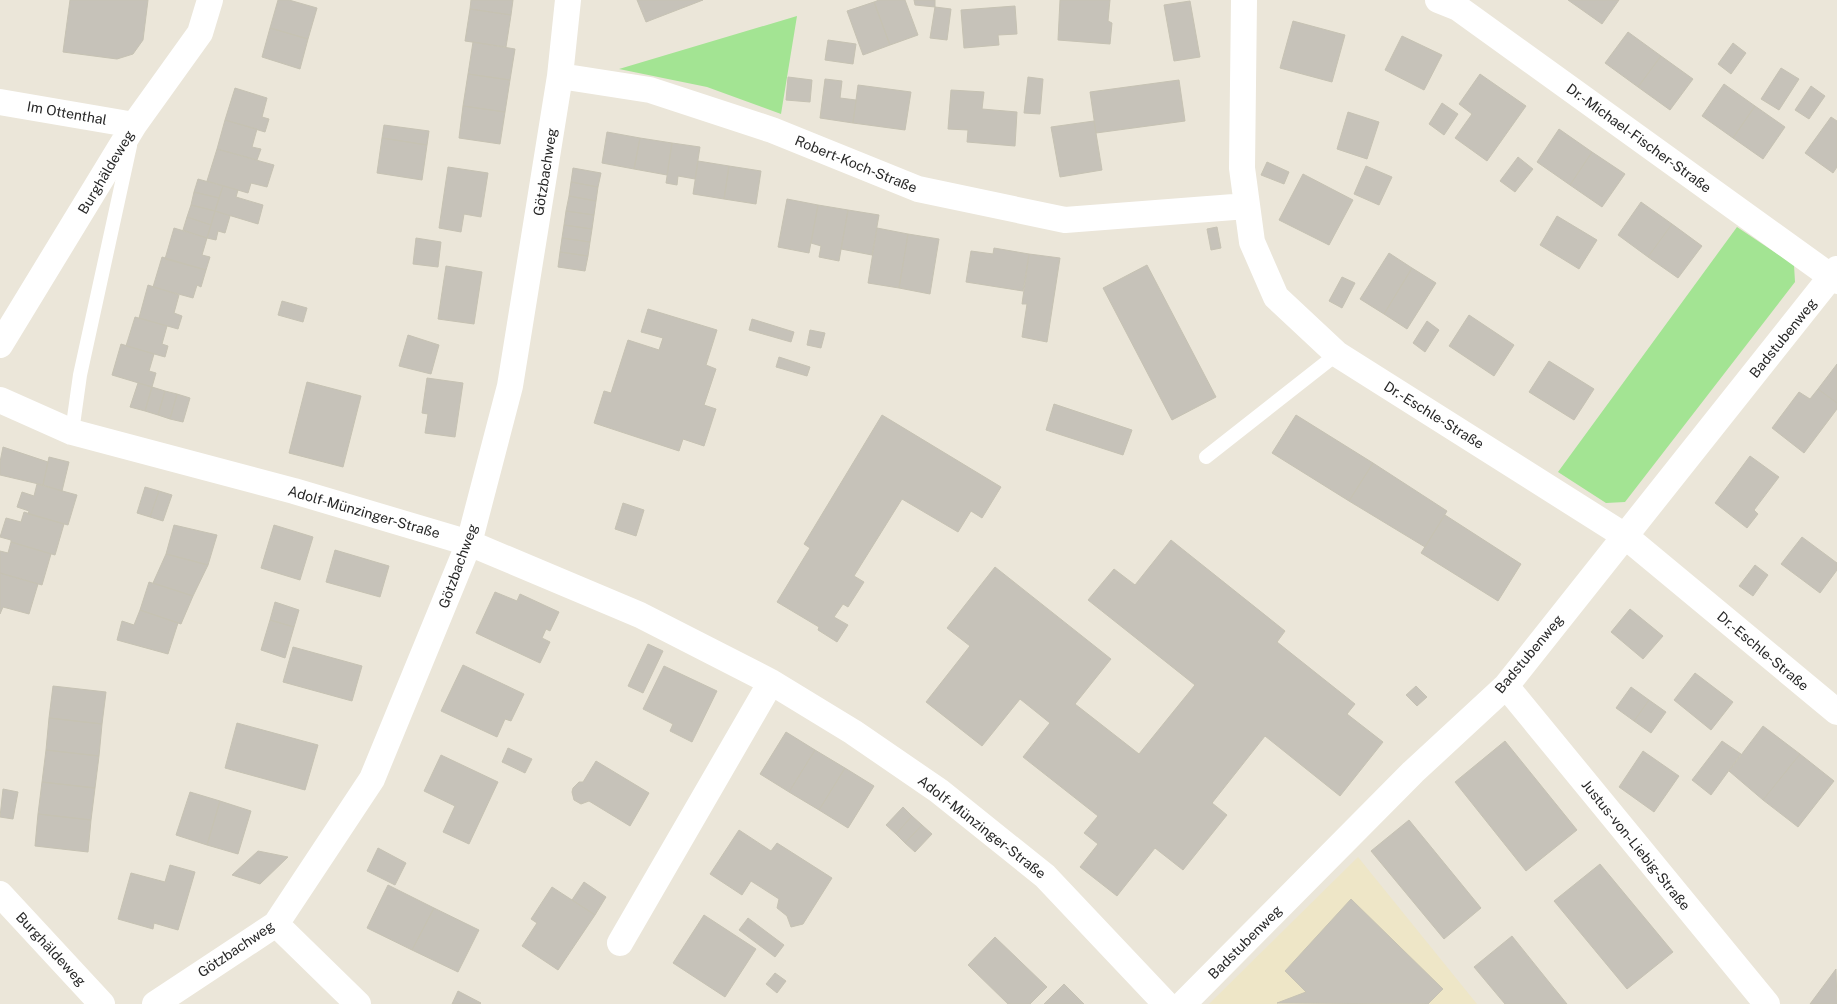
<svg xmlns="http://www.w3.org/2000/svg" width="1837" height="1004" viewBox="0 0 1837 1004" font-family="'Public Sans',sans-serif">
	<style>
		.education { fill: #eee6c7 }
		.green { fill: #a3e493 }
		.building { fill: #c6c2b9; stroke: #c6c2b3 }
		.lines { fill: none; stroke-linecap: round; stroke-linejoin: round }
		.service { stroke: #fff; stroke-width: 14 }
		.minor { stroke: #fff; stroke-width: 26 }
		.labels { text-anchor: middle; stroke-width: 4; stroke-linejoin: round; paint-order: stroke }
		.street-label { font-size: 14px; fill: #282828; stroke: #fff }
	</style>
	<rect width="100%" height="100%" fill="#ebe6d9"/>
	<path class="education" d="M1358 857 1477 1004H1209Z"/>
	<path class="green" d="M797 16 781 114 707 87 619 69Z
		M1737 227 1794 265 1795 282 1625 502 1606 503 1558 472Z"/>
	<path class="building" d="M70 0H148L143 40 133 54 117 59 63 52Z
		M278 0H289L317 8 308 39 270 28Z
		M471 0H513L511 15 470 9Z
		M637 0H703L646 22Z
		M879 0H905L918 35 890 45 874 2Z
		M914 0H935V7L915 5Z
		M1060 0H1110L1108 21 1112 23 1110 44 1058 40Z
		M1568 0H1619L1602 24Z
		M1190 1 1200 57 1174 61 1164 5Z
		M874 2 890 45 863 55 847 11Z
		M1015 6 1017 34 998 35 999 45 964 48 961 10Z
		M935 7 951 9 947 40 930 38Z
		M470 9 511 15 506 47 465 41Z
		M1293 21 1345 35 1332 82 1280 68Z
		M270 28 308 39 300 69 262 57Z
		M1628 32 1661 56 1638 87 1605 63Z
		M1402 36 1442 55 1424 90 1385 70Z
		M828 40 856 44 853 64 825 60Z
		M473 42 515 49 510 80 468 74Z
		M1733 43 1746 53 1731 74 1718 64Z
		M1661 56 1693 79 1670 110 1638 87Z
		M1781 68 1799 79 1779 110 1761 99Z
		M468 74 510 80 505 112 463 106Z
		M1480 74 1526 106 1487 161 1455 138 1472 114 1459 104Z
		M788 77 812 80 810 102 786 100Z
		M1028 77 1043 79 1040 114 1024 113Z
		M825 79 842 81 840 98 856 100 853 123 820 118Z
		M1179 80 1185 121 1096 133 1090 92Z
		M1724 84 1755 106 1733 138 1702 116Z
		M858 85 911 92 905 130 853 123Z
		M1811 86 1825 96 1809 119 1795 110Z
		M235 88 267 98 262 117 269 119 265 132 225 120Z
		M951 90 984 92 982 109 1017 112 1015 146 967 142 968 130 948 129Z
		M1442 103 1458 114 1444 135 1429 124Z
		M463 106 505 112 500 144 459 138Z
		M1755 106 1785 127 1763 159 1733 138Z
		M1348 112 1379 122 1367 159 1337 149Z
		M1831 117 1837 121V167L1833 173 1805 153Z
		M225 120 257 129 252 147 261 149 257 160 217 149Z
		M1094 121 1102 170 1060 177 1051 127Z
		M384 125 429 131 427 145 382 138Z
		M1559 129 1592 152 1570 185 1537 162Z
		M607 132 640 138 634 169 602 163Z
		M382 138 427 145 422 180 377 173Z
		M640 138 672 143 667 175 634 169Z
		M672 143 700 147 695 179 678 176 677 185 666 183Z
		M217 149 274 165 267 187 251 183 248 193 207 181Z
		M1592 152 1625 174 1602 207 1570 185Z
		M1518 157 1533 169 1515 192 1500 181Z
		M698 161 729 166 724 199 693 194Z
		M1267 162 1289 172 1284 184 1261 175Z
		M729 166 761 171 756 204 724 199Z
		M1366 166 1392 177 1379 205 1354 194Z
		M448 167 488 173 481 217 464 214 461 232 439 228Z
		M573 168 601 173 598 187 571 182Z
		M1303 174 1353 200 1329 245 1279 220Z
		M198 179 223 186 219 198 194 192Z
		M571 182 598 187 596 201 569 196Z
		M223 186 238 190 236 197 263 205 258 224 215 211Z
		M194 192 219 198 215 211 191 205Z
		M569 196 596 201 594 215 566 211Z
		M787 199 818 205 809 253 778 247Z
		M1641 202 1672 224 1648 257 1618 235Z
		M191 205 215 211 211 225 187 217Z
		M818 205 848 210 839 261 819 257 821 246 811 243Z
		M848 210 879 215 872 255 841 249Z
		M215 211 230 216 225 233 218 231 216 240 207 238Z
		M566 211 594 215 592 229 564 225Z
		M1557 216 1597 240 1579 269 1540 245Z
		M187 217 211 225 207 238 183 230Z
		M1672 224 1702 246 1678 278 1648 257Z
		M564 225 592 229 590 242 562 238Z
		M1217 227 1221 248 1211 250 1207 229Z
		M174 228 207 238 202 255 210 257 206 270 165 259Z
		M877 228 908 234 899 288 868 283Z
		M908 234 939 239 930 294 899 288Z
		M416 238 441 242 438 267 413 264Z
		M562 238 590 242 588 256 560 252Z
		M994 248 1029 254 1023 291 966 282 971 251 993 254Z
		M560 252 588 256 585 271 558 267Z
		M1389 253 1412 268 1384 314 1360 299Z
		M1029 254 1060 258 1047 342 1022 337 1027 304H1022Z
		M162 257 206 270 201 287 197 285 193 298 153 287Z
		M1147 265 1216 397 1172 420 1103 288Z
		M446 266 482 272 474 324 438 319Z
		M1412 268 1436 283 1407 329 1384 314Z
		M1342 277 1355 283 1342 308 1329 301Z
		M148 285 179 295 174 313 182 316 178 329 139 318Z
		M282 301 307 308 303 322 278 315Z
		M648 309 717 330 706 365 716 369 704 405 716 409 704 446 683 439 679 451 594 423 604 391 611 393 628 340 659 350 663 338 641 332Z
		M1469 315 1514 345 1494 376 1449 346Z
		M135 317 167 326 162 344 168 346 165 357 126 346Z
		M752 319 794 332 791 342 749 330Z
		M1427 321 1439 330 1425 352 1413 343Z
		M810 330 825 333 821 348 807 345Z
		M408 335 439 345 431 374 399 366Z
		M121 344 154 354 149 371 156 373 152 387 112 375Z
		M779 357 810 367 807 376 776 367Z
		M1549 361 1594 389 1574 420 1529 392Z
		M1837 364V403L1818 389Z
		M427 378 463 383 455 437 425 433 428 414 422 413Z
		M307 382 361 396 343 467 289 453Z
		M138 383 152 387 145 411 130 407Z
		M152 387 165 391 158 415 145 411Z
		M1818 389 1837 403V409L1804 453 1772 428 1799 392 1810 399Z
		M165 391 177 394 170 419 158 415Z
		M177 394 190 398 183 422 170 419Z
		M1054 404 1132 430 1123 455 1046 430Z
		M882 415 1001 487 982 518 971 511 958 532 902 499 854 576 864 582 848 607 843 604 834 617 848 625 837 642 818 630 819 627 777 602 810 548 804 544Z
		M1296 415 1373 463 1349 501 1272 453Z
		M3 447 48 462 43 485 0 475V462Z
		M1750 456 1779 477 1754 510 1758 514 1747 528 1715 503Z
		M49 457 69 462 62 491 43 485Z
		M1373 463 1447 511 1425 547 1349 501Z
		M37 484 77 495 68 525 28 514 29 511 17 507 22 492 34 496Z
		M145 487 159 491 150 517 137 513Z
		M159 491 172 495 163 521 150 517Z
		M623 503 644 510 636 536 615 529Z
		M24 512 64 524 55 555 11 542V540L0 537 6 518 21 522Z
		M1445 515 1521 564 1498 601 1421 553Z
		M174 525 217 535 208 565 166 554Z
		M274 525 313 537 300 580 261 568Z
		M1802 537 1837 563V570L1820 593 1781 564Z
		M1171 540 1285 631 1277 642 1355 704 1347 714 1383 742 1340 796 1265 736 1212 803 1227 815 1183 870 1155 848 1117 896 1080 867 1098 844 1084 833 1098 816 1023 757 1050 723 1020 699 982 746 926 702 970 646 947 628 995 567 1111 659 1075 704 1139 754 1195 685 1088 600 1114 569 1135 585Z
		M11 542 51 554 42 585 0 573V551L8 553Z
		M335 550 389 566 380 597 326 582Z
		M166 554 208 565 193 596 153 583Z
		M1755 565 1768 575 1753 596 1739 586Z
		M0 573 38 584 29 614 3 607 0 614Z
		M149 582 193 596 181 624 140 610Z
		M495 592 517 601 520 594 559 612 550 631 546 629 542 638 550 642 540 663 476 633Z
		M275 602 299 610 294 627 270 620Z
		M1630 609 1663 636 1643 659 1611 632Z
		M140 610 178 623 168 654 117 640 122 621 134 625Z
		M270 620 294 627 285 658 261 650Z
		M648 644 663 651 643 693 628 686Z
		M293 647 362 666 352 701 283 682Z
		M463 665 524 694 511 721 505 719 497 737 441 711Z
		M664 666 717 691 692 742 670 731 673 724 643 709Z
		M1695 673 1733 702 1711 730 1674 700Z
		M53 686 106 692 102 724 49 718Z
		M1416 686 1427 697 1417 706 1406 695Z
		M1631 687 1649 700 1634 721 1616 708Z
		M1649 700 1666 712 1651 733 1634 721Z
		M49 718 102 724 99 756 46 750Z
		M237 723 318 745 305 790 225 768Z
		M1763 726 1800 754 1763 800 1729 771Z
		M786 732 815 750 789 792 760 774Z
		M1505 741 1577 830 1526 871 1455 782Z
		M1722 741 1741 754 1711 795 1692 780Z
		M508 748 532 759 525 773 502 762Z
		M46 750 99 756 95 788 42 782Z
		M815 750 845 768 819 810 789 792Z
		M1643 751 1679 776 1654 812 1619 787Z
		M1800 754 1834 781 1798 827 1763 800Z
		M441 755 498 782 469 844 443 832 455 806 424 791Z
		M596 761 649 793 630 826 589 801 581 804 574 800 572 792 573 788 579 782H583Z
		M845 768 874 786 848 828 819 810Z
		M42 782 95 788 91 820 38 814Z
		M3 789 18 792 13 819 0 817Z
		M190 792 220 801 207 845 176 835Z
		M220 801 251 811 238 854 207 845Z
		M903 807 912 816 896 834 886 825Z
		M38 814 91 820 88 852 35 846Z
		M912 816 922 825 905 843 896 834Z
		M1409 820 1481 908 1444 939 1371 851Z
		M922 825 932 834 915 852 905 843Z
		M739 830 771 851 777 843 832 878 803 924 791 927 787 916 777 908 779 899 751 881 742 895 710 874Z
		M378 848 406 863 395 885 367 871Z
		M258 851 288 857 260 884 232 875Z
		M1600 864 1673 952 1627 989 1554 901Z
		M170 865 195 872 178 930 154 923 153 929 118 919 131 873 165 882Z
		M584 882 606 897 595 915 572 900Z
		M388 885 434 908 412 950 367 928Z
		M552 887 595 915 558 970 522 946 537 923 531 919Z
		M1351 899 1443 989 1428 1004 1277 1003 1306 992 1285 971Z
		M434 908 479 930 458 972 412 950Z
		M704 915 756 949 725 997 673 963Z
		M748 918 784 945 775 957 739 930Z
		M1512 936 1549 982 1567 1004H1505L1474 967Z
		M995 937 1047 987 1030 1004H1008L968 965Z
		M1836 969 1837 1004H1810Z
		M775 973 786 981 777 993 766 984Z
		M1064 984 1084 1004H1044Z
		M458 991 481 1003 480 1004H452Z"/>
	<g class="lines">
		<path class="service" d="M72 432 80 375 130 146
			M1206 457 1337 354"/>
		<path class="minor" d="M1244 0 1242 168 1252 242 1276 297 1337 354 1625 536 1837 712
			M1438 0 1458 8 1837 281
			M560 76 650 90 772 130 918 189 1065 220 1247 206
			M0 102 134 125
			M0 345 134 125 200 33 210 0
			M0 400 72 432 294 491 469 543 640 615 771 682 853 732 939 791 1045 876 1166 1004
			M1506 686 1767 1004
			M0 894 102 1004
			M276 924 358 1004
			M620 943 771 682
			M155 1004 276 924 372 779 469 543 510 386 560 76 568 0
			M1183 1004 1413 772 1506 686 1837 269"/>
	</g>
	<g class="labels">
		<g class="street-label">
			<text transform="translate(67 113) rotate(10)" y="5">Im Ottenthal</text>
			<text transform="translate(1639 138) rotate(36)" y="5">Dr.-Michael-Fischer-Straße</text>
			<text transform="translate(856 164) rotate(22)" y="5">Robert-Koch-Straße</text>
			<text transform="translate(106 172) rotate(-59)" y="5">Burghäldeweg</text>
			<text transform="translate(545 172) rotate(-81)" y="5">Götzbachweg</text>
			<text transform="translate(1783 338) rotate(-51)" y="5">Badstubenweg</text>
			<text transform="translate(1434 415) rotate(32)" y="5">Dr.-Eschle-Straße</text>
			<text transform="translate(364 512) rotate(16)" y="5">Adolf-Münzinger-Straße</text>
			<text transform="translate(458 566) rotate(-70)" y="5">Götzbachweg</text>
			<text transform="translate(1763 651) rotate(40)" y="5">Dr.-Eschle-Straße</text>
			<text transform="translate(1529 654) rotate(-50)" y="5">Badstubenweg</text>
			<text transform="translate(982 827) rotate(38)" y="5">Adolf-Münzinger-Straße</text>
			<text transform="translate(1636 845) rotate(51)" y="5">Justus-von-Liebig-Straße</text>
			<text transform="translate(1245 942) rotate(-45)" y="5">Badstubenweg</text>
			<text transform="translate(51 949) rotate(47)" y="5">Burghäldeweg</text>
			<text transform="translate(236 949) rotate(-34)" y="5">Götzbachweg</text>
		</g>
	</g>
</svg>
